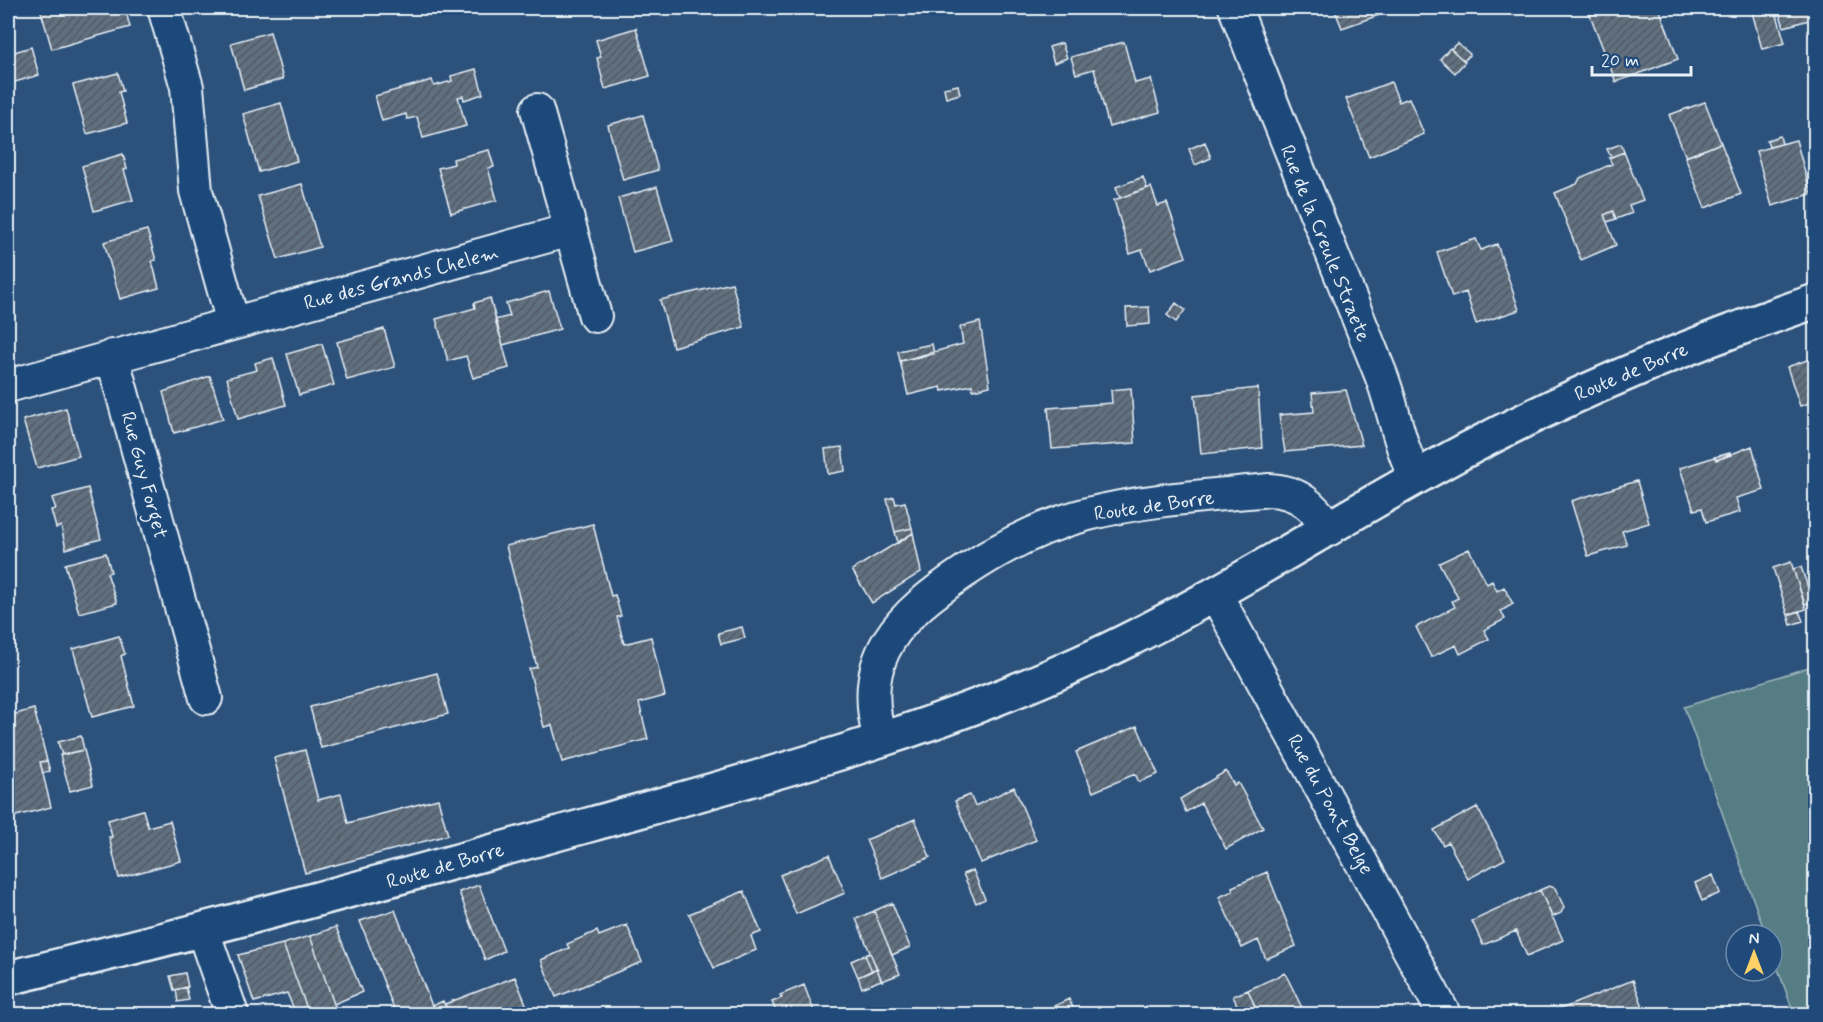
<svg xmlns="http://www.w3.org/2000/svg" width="1823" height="1022" viewBox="0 0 1823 1022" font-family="Mynerve,sans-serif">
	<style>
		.green { fill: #567d83; stroke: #9fb7be; stroke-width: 1.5 }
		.building { fill: url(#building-hatch); stroke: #e8f1f8; stroke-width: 1.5 }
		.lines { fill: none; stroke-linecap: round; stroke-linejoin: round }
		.street-casing { stroke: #e8f1f8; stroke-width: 36 }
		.secondary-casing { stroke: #e8f1f8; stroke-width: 38 }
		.street { stroke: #1f4a7a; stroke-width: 32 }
		.secondary { stroke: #1f4a7a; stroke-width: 33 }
		.labels { text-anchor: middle; stroke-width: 6; stroke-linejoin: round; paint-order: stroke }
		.street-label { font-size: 20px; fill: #e8f1f8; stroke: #1f4a7a }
	</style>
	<defs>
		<pattern id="building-hatch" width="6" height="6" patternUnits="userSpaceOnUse" patternTransform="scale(1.5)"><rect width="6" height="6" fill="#606f7f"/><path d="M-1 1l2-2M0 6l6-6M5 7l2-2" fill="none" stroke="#525a62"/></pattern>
	</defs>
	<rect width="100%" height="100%" fill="#2c517b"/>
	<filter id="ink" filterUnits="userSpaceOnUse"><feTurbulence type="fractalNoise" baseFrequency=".0167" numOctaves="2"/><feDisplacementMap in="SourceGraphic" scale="12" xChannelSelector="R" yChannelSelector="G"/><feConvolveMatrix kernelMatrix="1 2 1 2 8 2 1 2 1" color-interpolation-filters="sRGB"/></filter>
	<g filter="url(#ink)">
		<path class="green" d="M1815 665V1014H1794L1772 952V935H1766L1684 707Z"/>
		<path class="building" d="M40 8H125L130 27 52 49Z
			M1334 8H1399L1342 28Z
			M1611 8H1659L1678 59 1616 82 1590 15Z
			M1751 8H1775L1785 43 1762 49Z
			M1778 8H1816V18L1784 27Z
			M636 28 650 76 605 89 597 58 601 57 596 40Z
			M270 32 283 79 244 90 231 43Z
			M1124 42 1135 83 1151 79 1160 112 1109 127 1094 69 1076 74 1071 57Z
			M1062 43 1067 58 1054 63 1049 47Z
			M1457 43 1470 54 1464 61 1451 49Z
			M31 47 39 75 8 84V54Z
			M1450 48 1465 62 1455 73 1440 59Z
			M476 69 483 94 464 100 463 96 458 97 466 126 423 138 417 117 407 119 406 114 382 121 375 96 432 80 434 86 452 81 451 76Z
			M118 73 123 91 119 92 127 123 87 134 73 85Z
			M1391 82 1399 102 1409 98 1424 134 1369 157 1346 99Z
			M958 85 960 94 946 98 944 88Z
			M1705 102 1721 143 1686 157 1669 115Z
			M281 103 297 161 259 172 243 114Z
			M643 115 658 170 623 180 608 125Z
			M1780 136 1782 144 1769 147 1767 140Z
			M1796 140 1811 194 1772 206 1756 151Z
			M1205 142 1211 158 1195 165 1189 149Z
			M1721 143 1741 194 1705 208 1685 157Z
			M1621 144 1624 152 1611 157 1607 149Z
			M489 150 494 167 488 168 497 200 451 213 438 168 454 164 453 159Z
			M1624 152 1643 200 1629 205 1632 213 1616 219 1613 211 1604 215 1616 245 1581 260 1555 193 1577 184 1580 178 1612 164 1609 158Z
			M123 154 127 169 124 170 133 200 94 211 82 166Z
			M1143 177 1147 188 1120 198 1116 187Z
			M302 184 320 247 278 259 258 196Z
			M657 187 673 241 633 252 618 198Z
			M1151 187 1158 206 1167 203 1186 257 1150 270 1142 250 1130 254 1114 200Z
			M1613 211 1616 219 1607 222 1604 215Z
			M147 230 156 260 152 261 159 288 120 299 104 242Z
			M1476 239 1481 250 1497 244 1519 310 1476 324 1466 292 1452 297 1437 252Z
			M732 283 744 327 673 347 660 300Z
			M549 291 560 329 503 345 495 320 510 316 506 303Z
			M490 298 509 368 473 378 466 356 448 361 436 319 475 308 474 303Z
			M1176 303 1185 310 1176 322 1167 315Z
			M1149 307 1150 324 1127 326 1126 308Z
			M980 322 990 386 973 390 972 385 942 391 941 387 908 395 900 361 963 344 960 327Z
			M384 329 395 367 347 380 337 342Z
			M322 344 334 385 299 395 287 354Z
			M932 344 934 354 900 361 898 351Z
			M1816 357V401L1800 406 1787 367Z
			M273 358 286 405 238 419 227 378 257 370 255 363Z
			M210 376 223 419 174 433 163 392Z
			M1131 388 1135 443 1052 449 1048 408 1112 403 1111 390Z
			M1258 388 1262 448 1201 454 1195 395Z
			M1346 390 1362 445 1285 452 1279 415 1314 412 1312 393Z
			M66 408 79 456 37 468 23 420Z
			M1752 446 1764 490 1736 498 1740 512 1706 522 1702 508 1694 510 1680 468 1715 457 1716 460Z
			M842 447 845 471 828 474 825 449Z
			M1730 453 1731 455 1716 460 1715 457Z
			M1637 481 1649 523 1622 531 1627 545 1588 556 1571 501Z
			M88 488 101 539 66 549 61 526 56 528 51 510 56 509 52 498Z
			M894 497 896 504 905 502 912 528 895 532 887 499Z
			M593 524 611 596 615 595 621 616 617 617 624 644 651 637 665 696 639 703 648 739 562 762 552 725 544 727 529 669 537 667 506 546Z
			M912 528 913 533 898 543 895 532Z
			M913 533 921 572 872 603 852 570Z
			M1469 549 1487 584 1492 581 1497 591 1504 587 1513 604 1501 611 1505 619 1484 630 1489 639 1460 654 1456 645 1431 657 1416 627 1455 607 1452 601 1458 598 1439 563Z
			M106 553 111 572 107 573 117 603 79 613 65 564Z
			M1791 562 1806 609 1788 615 1773 568Z
			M1801 567 1813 602 1805 604 1793 569Z
			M1799 611 1803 621 1791 625 1788 615Z
			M742 627 745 638 721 644 718 633Z
			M119 636 125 654 121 656 134 706 92 717 73 649Z
			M437 673 448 714 321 748 310 707Z
			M34 709 47 761 40 762 51 807 8 818V769L15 767 8 736V716Z
			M1137 726 1158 774 1139 782 1135 774 1093 792 1076 752Z
			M81 736 84 750 62 755 58 742Z
			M84 750 93 785 70 791 60 755Z
			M305 750 318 800 341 794 348 823 438 799 448 835 305 873 274 758Z
			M47 761 50 771 43 773 40 762Z
			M1226 771 1234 785 1238 783 1263 828 1226 849 1201 803 1186 812 1180 799Z
			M1014 787 1036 840 981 863 955 801 970 795 975 806Z
			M1477 807 1505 859 1468 879 1448 842 1443 845 1434 830Z
			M143 810 148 827 170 821 181 861 119 878 109 837H112L108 820Z
			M915 819 930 857 882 878 866 840Z
			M829 855 845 893 796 914 780 875Z
			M973 870 985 899 976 903 963 874Z
			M1267 872 1296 946 1266 959 1258 940 1242 948 1219 897 1233 891 1232 887Z
			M1713 875 1720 893 1702 901 1695 883Z
			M479 885 504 951 485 960 459 892Z
			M1549 886 1555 888 1564 907 1561 913 1552 917 1540 890Z
			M1540 890 1563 940 1527 956 1516 931 1483 945 1472 921Z
			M744 891 761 932 751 936 756 950 714 968 689 914Z
			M892 903 910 947 892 955 874 911Z
			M395 910 432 1006 443 1001 449 1014H396L360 921Z
			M874 911 900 974 882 981 856 919Z
			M627 925 642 962 556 997 541 960 569 948 567 944 597 931 599 936Z
			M336 927 362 992 334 1004 310 936Z
			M310 936 334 1004 338 1014H309L283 944Z
			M283 944 309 1014H296L287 993 254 1002 238 955Z
			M870 953 877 968 872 971 865 955Z
			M865 955 872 971 858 977 851 961Z
			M877 968 881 980 862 988 858 977Z
			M185 973 188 987 174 990 170 976Z
			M1285 973 1305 1014H1258L1248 990Z
			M515 977 530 1014H449L445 1004Z
			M1633 980 1645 1012 1639 1014H1557L1556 1011Z
			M804 985 815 1014H777L772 1002 782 998 780 995Z
			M186 987 189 1000 178 1002 176 990Z
			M1248 990 1258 1014H1241L1233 996Z
			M1069 999 1076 1014H1058L1054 1006Z"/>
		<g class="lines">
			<defs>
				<path id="street" d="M164 8 187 87 196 191 233 323
					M1235 8C1282 131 1332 252 1381 375 1394 409 1399 446 1416 478
					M537 110 595 316
					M112 356 206 698
					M8 386 570 230
					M1216 595 1444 1014
					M880 739C856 656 900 615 964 572 1001 547 1044 525 1088 514 1147 499 1208 496 1269 490 1299 491 1313 506 1330 529
					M203 931 232 1014"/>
				<path id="secondary" d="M8 978C204 931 397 878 592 824 757 778 926 734 1082 662 1216 601 1337 519 1466 450 1579 390 1695 342 1816 301"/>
			</defs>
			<use href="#street" class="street-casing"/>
			<use href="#secondary" class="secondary-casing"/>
			<use href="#street" class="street"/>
			<use href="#secondary" class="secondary"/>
		</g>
	</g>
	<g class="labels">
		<g class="street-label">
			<text transform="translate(1326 243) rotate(68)" y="7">Rue de la Creule Straete</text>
			<text transform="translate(401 277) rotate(-15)" y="7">Rue des Grands Chelem</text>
			<text transform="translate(1631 371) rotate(-23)" y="7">Route de Borre</text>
			<text transform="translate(145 475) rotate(75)" y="7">Rue Guy Forget</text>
			<text transform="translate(1154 505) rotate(-8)" y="7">Route de Borre</text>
			<text transform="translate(1331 804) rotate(61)" y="7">Rue du Pont Belge</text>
			<text transform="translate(445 865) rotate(-16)" y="7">Route de Borre</text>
		</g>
	</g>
	<rect width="1823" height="1022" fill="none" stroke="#1f4a7a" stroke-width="30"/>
	<rect x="15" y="15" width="1793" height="992" fill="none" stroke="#e8f1f8" stroke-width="2" filter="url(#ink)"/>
	<g transform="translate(1754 953)"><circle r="28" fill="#1f4a7a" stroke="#6f8dac" stroke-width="1.5"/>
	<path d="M0-4.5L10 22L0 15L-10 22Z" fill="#ffd166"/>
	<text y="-9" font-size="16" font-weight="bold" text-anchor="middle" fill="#e8f1f8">N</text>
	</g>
	<path d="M1592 66v9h99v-9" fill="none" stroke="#e8f1f8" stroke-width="3"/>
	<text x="1601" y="66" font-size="18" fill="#e8f1f8" stroke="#1f4a7a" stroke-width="4.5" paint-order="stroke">20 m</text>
</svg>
